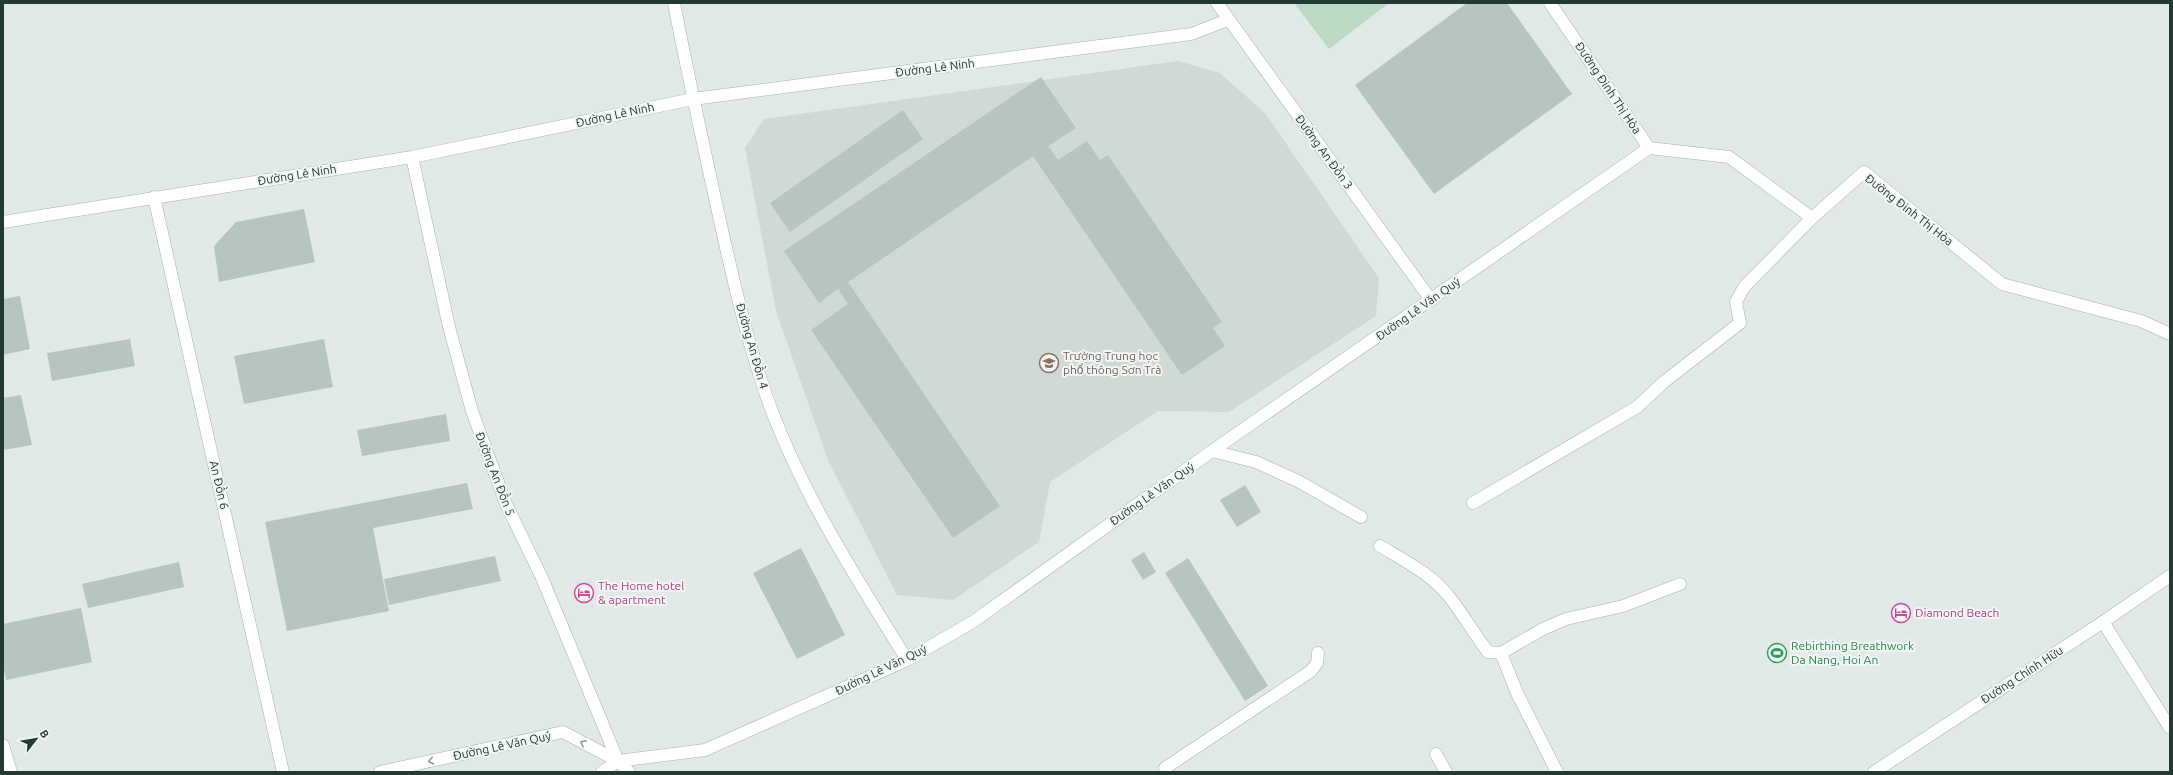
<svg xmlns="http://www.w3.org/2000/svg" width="2173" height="775" viewBox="0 0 2173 775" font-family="Ubuntu,sans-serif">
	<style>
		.built { fill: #cfdad5 }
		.green { fill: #bcd9c4 }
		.building { fill: #b7c5bf }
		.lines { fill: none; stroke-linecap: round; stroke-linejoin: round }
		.lane-casing { stroke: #a4b1ad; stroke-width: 13 }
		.street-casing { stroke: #a4b1ad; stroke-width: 13 }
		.secondary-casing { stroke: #a1b5ae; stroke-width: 13 }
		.lane { stroke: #fff; stroke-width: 12 }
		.street { stroke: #fff; stroke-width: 12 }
		.secondary { stroke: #fff; stroke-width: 12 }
		.oneway { stroke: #919c99 }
		.labels { text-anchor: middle; stroke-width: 4; stroke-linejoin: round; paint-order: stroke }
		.street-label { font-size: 12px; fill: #233933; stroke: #f1f7f4 }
		.education-label { font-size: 12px; fill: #785e54; stroke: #f1f7f4; text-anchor: start }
		.hotel-label { font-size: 12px; fill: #b23c85; stroke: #f1f7f4; text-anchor: start }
		.leisure-label { font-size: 12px; fill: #27864d; stroke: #f1f7f4; text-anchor: start }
	</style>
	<rect width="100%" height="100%" fill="#e1eae6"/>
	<path class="built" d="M1178 61 1220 73 1265 113 1379 278 1376 316 1229 412 1158 411 1050 482 1039 542 953 600 897 595 828 460 776 311 745 148 764 119Z"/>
	<path class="green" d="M1294 3H1389L1329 49Z"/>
	<path class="building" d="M1467 3H1507L1572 94 1434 194 1355 85Z
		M1041 77 1076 128 1048 146 1058 160 1087 141 1100 160 1108 155 1222 322 1213 328 1225 346 1182 375 1033 156 848 282 1000 506 953 538 811 330 848 304 838 289 819 303 784 251Z
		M903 110 923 139 790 232 770 203Z
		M304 209 315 262 219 282 214 246 236 222Z
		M20 296 30 349 3 355V299Z
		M130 339 135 366 52 381 47 353Z
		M324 339 333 387 244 404 234 356Z
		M21 395 32 445 3 450V398Z
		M446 414 450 441 362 456 357 430Z
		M467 483 473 509 373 528 389 611 287 631 265 522Z
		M1245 485 1261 512 1237 527 1220 500Z
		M801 548 845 635 797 659 753 573Z
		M1144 552 1156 572 1143 580 1131 560Z
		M495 556 501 581 389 605 384 579Z
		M1188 558 1268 686 1245 701 1165 573Z
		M179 562 184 587 88 608 82 584Z
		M81 608 92 662 6 680 3 665V624Z"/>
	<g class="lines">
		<defs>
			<path id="lane" d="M1473 503 1637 407 1665 381 1740 323 1736 302 1744 287 1812 218
				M1380 546C1405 561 1433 575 1451 599 1464 616 1475 635 1488 652L1501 653
				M1557 772 1517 693 1501 653 1543 629 1566 619 1623 606 1680 584"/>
			<path id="street" d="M674 3C688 76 704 148 720 221 733 279 746 336 765 392 798 488 854 574 907 660
				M1217 3 1431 300
				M1550 3 1649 148 1729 157 1812 218 1864 172 2002 284 2141 321 2170 334
				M412 157 449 327 472 411 506 504 542 578 618 761 629 772
				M154 197 283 772
				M3 222 412 157 693 99 1191 34 1228 20
				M1212 451 1256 462 1298 481 1361 517
				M2103 622 2170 728
				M3 745 11 772
				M1436 754 1446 772
				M1165 768 1311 671 1317 663 1318 653
				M380 772 563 732 618 761
				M602 772 618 761 705 750 907 660 974 621 1212 451 1649 148"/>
			<path id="secondary" d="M1874 772 2103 622 2170 576"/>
		</defs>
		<use href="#lane" class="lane-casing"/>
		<use href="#street" class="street-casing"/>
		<use href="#secondary" class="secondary-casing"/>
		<use href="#lane" class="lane"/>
		<use href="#street" class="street"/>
		<use href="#secondary" class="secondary"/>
	</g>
	<defs><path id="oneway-chevron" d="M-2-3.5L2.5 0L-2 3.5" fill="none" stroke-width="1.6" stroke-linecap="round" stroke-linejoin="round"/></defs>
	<g class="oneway">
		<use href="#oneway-chevron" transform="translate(583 743) rotate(-153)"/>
		<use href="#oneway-chevron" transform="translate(431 761) rotate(168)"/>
	</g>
	<defs>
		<symbol id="school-ring" viewBox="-11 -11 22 22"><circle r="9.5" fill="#f1f7f4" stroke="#8d6e63" stroke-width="1.5"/><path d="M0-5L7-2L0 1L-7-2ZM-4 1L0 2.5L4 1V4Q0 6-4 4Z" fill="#8d6e63"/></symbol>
		<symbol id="hotel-ring" viewBox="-11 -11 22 22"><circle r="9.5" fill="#f1f7f4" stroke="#d1479c" stroke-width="1.5"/><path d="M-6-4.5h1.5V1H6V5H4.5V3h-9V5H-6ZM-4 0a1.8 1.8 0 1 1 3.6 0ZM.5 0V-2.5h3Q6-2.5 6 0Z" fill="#d1479c"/></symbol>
		<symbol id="stadium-ring" viewBox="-11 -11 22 22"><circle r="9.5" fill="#f1f7f4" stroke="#2e9e5b" stroke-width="1.5"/><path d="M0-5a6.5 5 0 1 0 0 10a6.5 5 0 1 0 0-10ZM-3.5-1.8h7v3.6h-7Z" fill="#2e9e5b"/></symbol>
	</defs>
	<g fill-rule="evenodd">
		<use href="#school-ring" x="1038" y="352" width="22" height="22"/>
		<use href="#hotel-ring" x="573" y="582" width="22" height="22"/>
		<use href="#hotel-ring" x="1890" y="602" width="22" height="22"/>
		<use href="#stadium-ring" x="1766" y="642" width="22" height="22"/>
	</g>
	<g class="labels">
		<g class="street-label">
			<text transform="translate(935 68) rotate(-7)" y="4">Đường Lê Ninh</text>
			<text transform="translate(1608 88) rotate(56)" y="4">Đường Đinh Thị Hòa</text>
			<text transform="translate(615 115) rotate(-12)" y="4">Đường Lê Ninh</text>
			<text transform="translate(1324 152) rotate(54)" y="4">Đường An Đồn 3</text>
			<text transform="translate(297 175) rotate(-9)" y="4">Đường Lê Ninh</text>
			<text transform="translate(1909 210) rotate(38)" y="4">Đường Đinh Thị Hòa</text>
			<text transform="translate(1418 309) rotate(-35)" y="4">Đường Lê Văn Quý</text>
			<text transform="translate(752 346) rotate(74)" y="4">Đường An Đồn 4</text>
			<text transform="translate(495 474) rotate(69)" y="4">Đường An Đồn 5</text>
			<text transform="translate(219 485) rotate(77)" y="4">An Đồn 6</text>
			<text transform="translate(1152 494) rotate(-35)" y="4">Đường Lê Văn Quý</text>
			<text transform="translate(881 670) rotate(-26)" y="4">Đường Lê Văn Quý</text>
			<text transform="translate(2022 675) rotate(-33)" y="4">Đường Chính Hữu</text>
			<text transform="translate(502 746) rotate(-12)" y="4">Đường Lê Văn Quý</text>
		</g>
		<g class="education-label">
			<text x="1063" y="360">Trường Trung học<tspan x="1063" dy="14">phổ thông Sơn Trà</tspan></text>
		</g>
		<g class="hotel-label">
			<text x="598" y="590">The Home hotel<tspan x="598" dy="14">&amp; apartment</tspan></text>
			<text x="1915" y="617">Diamond Beach</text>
		</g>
		<g class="leisure-label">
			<text x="1791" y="650">Rebirthing Breathwork<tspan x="1791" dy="14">Da Nang, Hoi An</tspan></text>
		</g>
	</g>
	<rect width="2173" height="775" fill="none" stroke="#233933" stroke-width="8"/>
	<g transform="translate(36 739) rotate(59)" stroke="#f1f7f4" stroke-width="3" paint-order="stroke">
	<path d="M0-3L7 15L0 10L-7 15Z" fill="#233933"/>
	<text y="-6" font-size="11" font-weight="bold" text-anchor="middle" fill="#233933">B</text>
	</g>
</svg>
